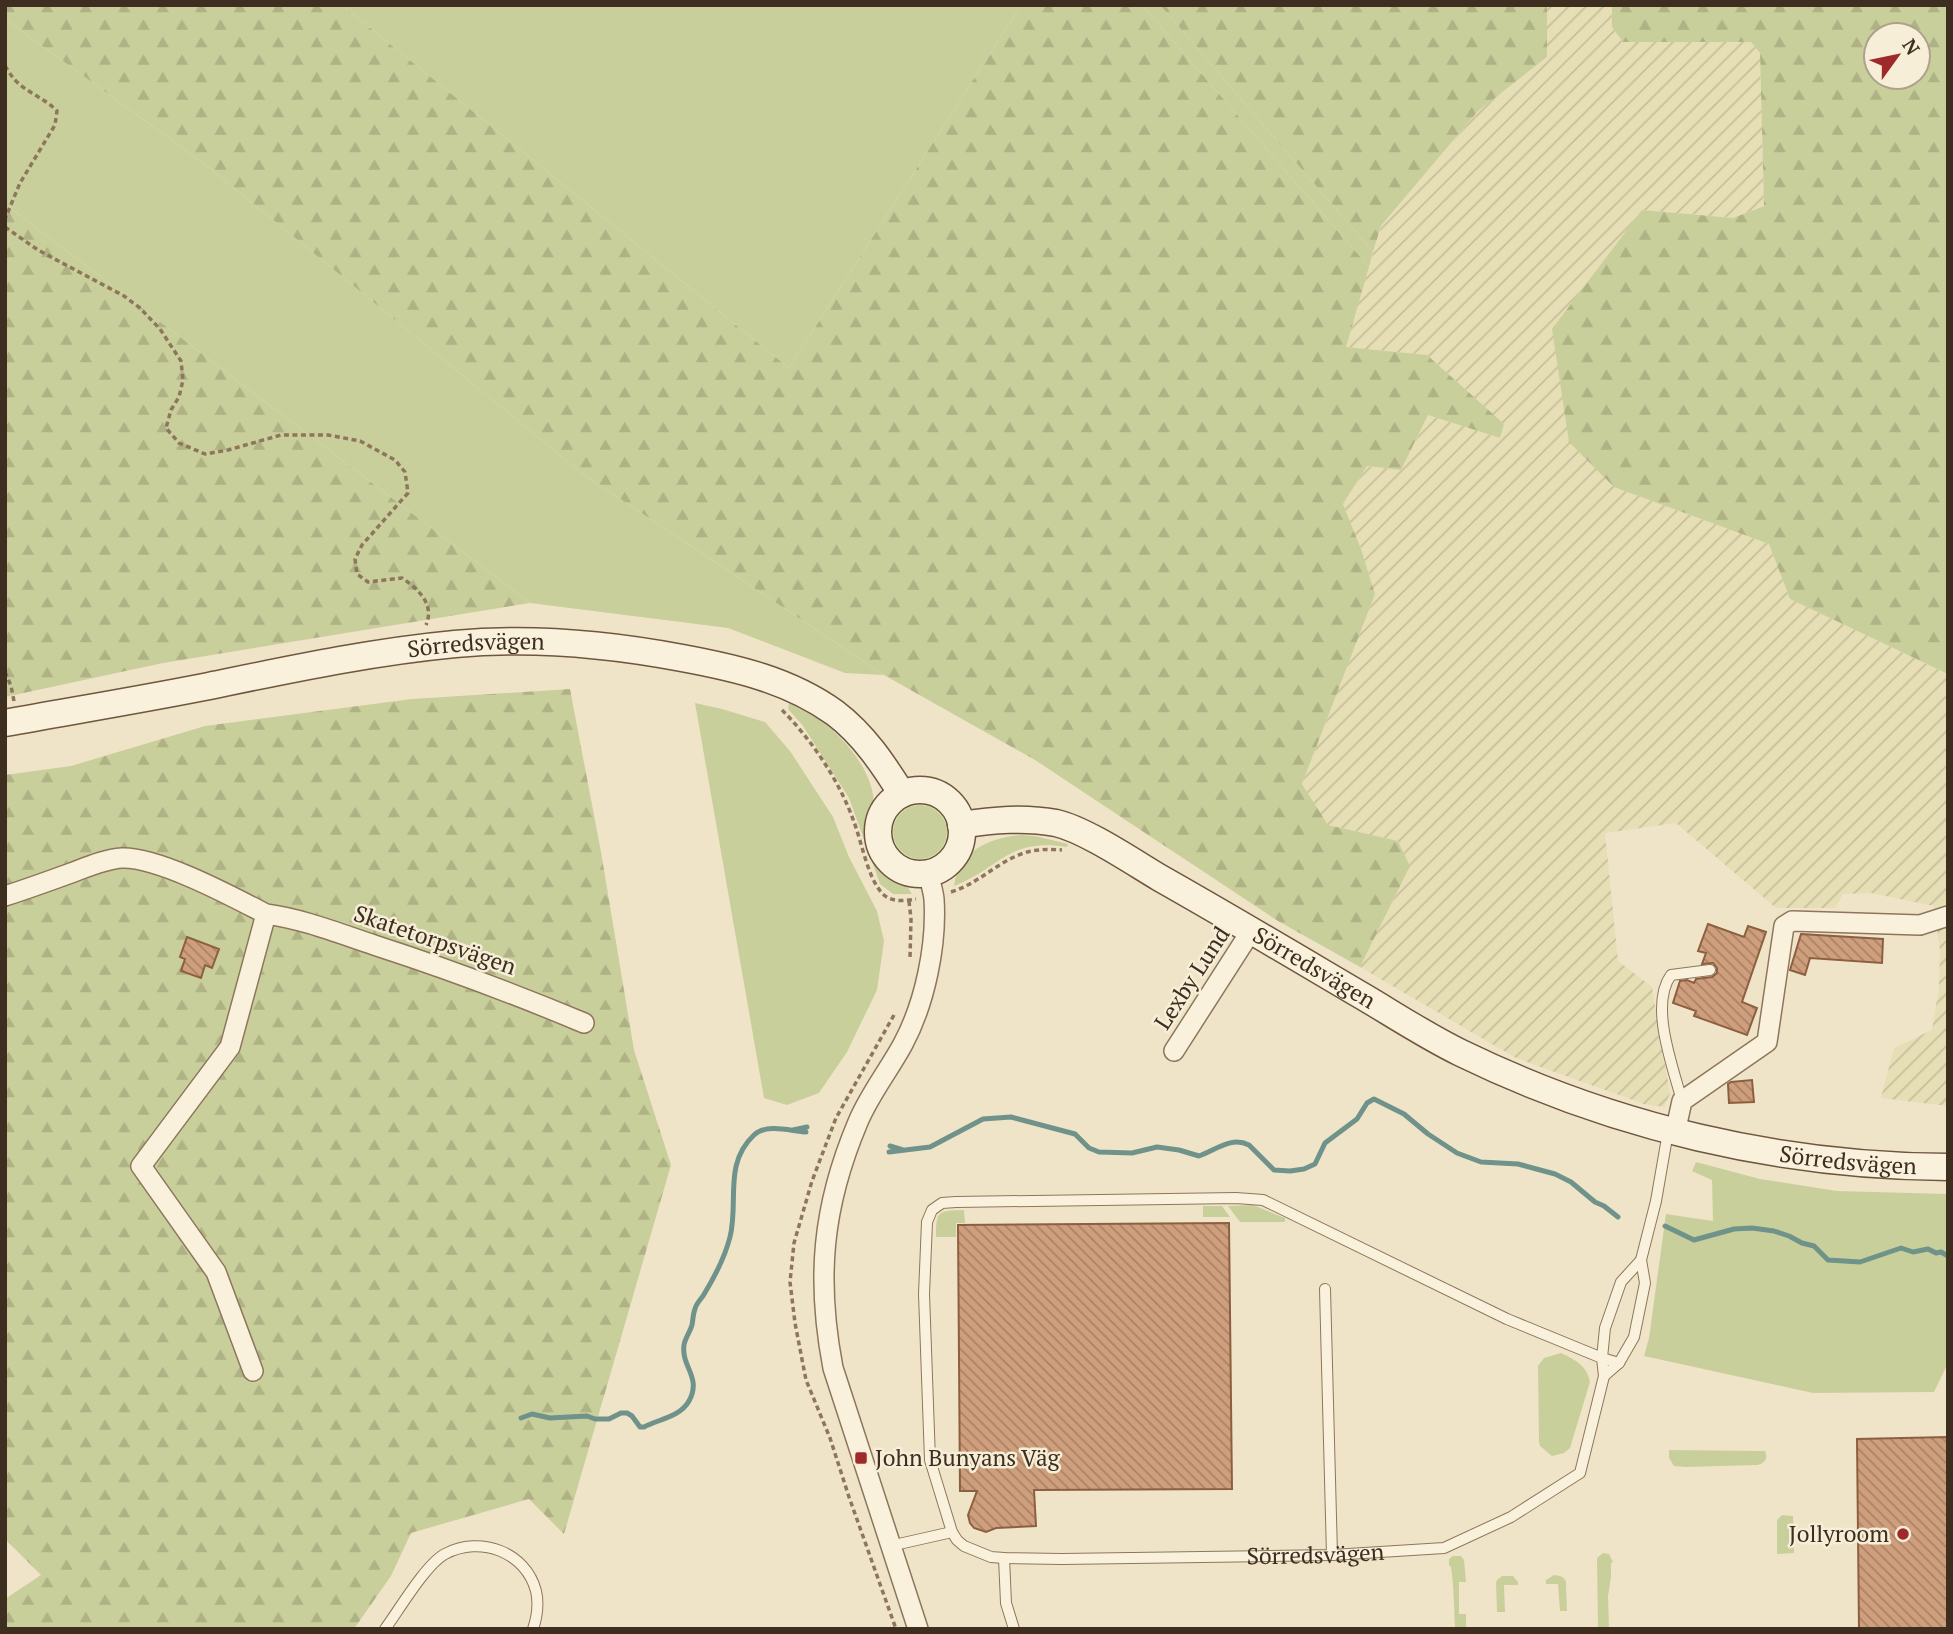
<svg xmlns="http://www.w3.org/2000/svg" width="1953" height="1634" viewBox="0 0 1953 1634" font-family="'PT Serif',serif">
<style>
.farmland{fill:url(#farmland-furrows)}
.green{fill:#c9cf9b}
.forest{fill:url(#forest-firs);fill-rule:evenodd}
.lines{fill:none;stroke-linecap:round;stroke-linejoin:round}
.stream{stroke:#6f938a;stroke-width:5}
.building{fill:url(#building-back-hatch);stroke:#8d5f41;stroke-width:2}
.lane-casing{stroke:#8d765c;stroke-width:12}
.street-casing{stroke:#8d765c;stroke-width:22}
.secondary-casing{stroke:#6f573f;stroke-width:29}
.path{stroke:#8d765c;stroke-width:3.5;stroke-dasharray:5 3.5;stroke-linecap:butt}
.lane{stroke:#faf1dc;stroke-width:10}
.street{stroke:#faf1dc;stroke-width:19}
.secondary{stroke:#faf1dc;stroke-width:26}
.poi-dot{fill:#9e2a2b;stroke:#f7eed8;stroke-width:2.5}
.labels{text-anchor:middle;stroke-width:5;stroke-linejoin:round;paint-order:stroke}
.street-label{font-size:23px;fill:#3d2e20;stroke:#f7eed8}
.poi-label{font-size:23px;fill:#3d2e20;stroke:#f7eed8;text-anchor:start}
</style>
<defs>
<pattern id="farmland-furrows" width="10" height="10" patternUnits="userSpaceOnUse" patternTransform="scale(1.75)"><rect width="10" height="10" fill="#e6deb5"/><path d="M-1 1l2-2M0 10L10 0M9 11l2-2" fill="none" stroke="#c6bf9b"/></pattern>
<pattern id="forest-firs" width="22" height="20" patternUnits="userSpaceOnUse" patternTransform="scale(1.75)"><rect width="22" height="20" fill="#c9cf9b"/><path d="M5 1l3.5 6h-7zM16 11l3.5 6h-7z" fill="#aeb285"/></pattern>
<pattern id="building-back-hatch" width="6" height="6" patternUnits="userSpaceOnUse" patternTransform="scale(1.75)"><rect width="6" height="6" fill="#cf9f7d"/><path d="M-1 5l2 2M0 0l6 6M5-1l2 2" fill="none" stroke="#a98266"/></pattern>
</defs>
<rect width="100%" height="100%" fill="#f0e4c8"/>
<path class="farmland" d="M 1547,5 L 1612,5 L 1612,27 L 1623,42 L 1751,42 L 1760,53 L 1764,206 L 1733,218 L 1642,210 L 1614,487 L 1769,544 L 1790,599 L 1948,674 L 1948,1106 L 1881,1098 L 1894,1048 L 1932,1030 L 1939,987 L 1940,951 L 1934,906 L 1871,893 L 1843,894 L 1835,908 L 1776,908 L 1676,823 L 1605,833 L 1618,961 L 1652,987 L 1670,1094 L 1664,1107 L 1644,1104 L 1516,1058 L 1360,967 L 1410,866 L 1398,841 L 1327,825 L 1302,784 L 1375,594 L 1361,549 L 1343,504 L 1367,466 L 1401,470 L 1428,415 L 1500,438 L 1504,425 L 1427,355 L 1345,347 L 1381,227 L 1478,111 L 1547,57 Z"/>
<path class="green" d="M 342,5 L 1021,5 L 789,368 Z
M 1142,5 L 1160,5 L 1373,252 L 1369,267 Z
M 5,19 L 206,165 L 583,474 L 884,675 L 845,673 L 728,628 L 530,603 L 5,204 Z
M 695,703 L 722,709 L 765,722 L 790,751 L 833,817 L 849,857 L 877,911 L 884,941 L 877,990 L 847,1052 L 819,1093 L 787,1105 L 764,1098 Z
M 789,703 C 827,716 876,765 874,808 C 873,825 866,832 873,850 C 879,866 892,870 903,881 C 907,885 909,890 912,894 L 893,894 L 880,884 L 849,798 L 803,726 L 788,709 Z
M893 832a27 27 0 1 1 54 0a27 27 0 1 1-54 0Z
M 1022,835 L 1035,836 L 1068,844 L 1067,847 C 1007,838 1001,868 954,886 C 959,851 990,837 1022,835 Z
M 1696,1162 L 1760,1179 L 1837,1191 L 1948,1194 L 1948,1363 L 1934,1392 L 1813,1393 L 1644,1356 L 1649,1338 L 1666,1214 L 1713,1221 L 1712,1180 L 1692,1171 Z
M 1253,1205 L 1285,1218 L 1285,1222 L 1240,1222 L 1228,1206 Z
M 1203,1206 L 1222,1206 L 1230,1217 L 1203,1217 Z
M 964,1210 L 965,1223 L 956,1223 L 956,1237 L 936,1237 C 936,1210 938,1211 964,1210 Z
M 1561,1353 C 1575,1360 1587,1365 1590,1382 L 1570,1448 L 1564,1453 L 1552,1456 L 1540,1446 L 1539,1441 L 1538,1366 L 1544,1358 Z
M 1669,1450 L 1765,1451 C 1768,1458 1766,1462 1758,1465 L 1685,1467 L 1674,1466 L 1669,1458 Z
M 1782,1515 L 1793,1516 L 1794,1553 L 1777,1554 L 1777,1520 Z
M 1603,1553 L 1609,1554 L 1613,1562 L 1611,1563 L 1611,1577 L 1608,1596 L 1609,1629 L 1598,1629 L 1597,1558 Z
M 1453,1556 L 1461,1556 L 1464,1560 L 1466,1582 L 1459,1582 L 1459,1614 L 1466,1614 L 1466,1629 L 1455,1629 C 1454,1608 1454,1587 1451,1567 L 1449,1565 L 1449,1559 Z
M 1554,1575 C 1560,1576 1564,1576 1566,1582 L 1567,1611 L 1560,1611 L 1558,1584 L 1546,1584 L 1546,1580 Z
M 1502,1576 L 1513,1576 L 1518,1582 L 1518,1585 L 1504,1585 L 1505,1612 L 1497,1612 L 1496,1583 L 1497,1580 Z"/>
<path class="forest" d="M 5,5 L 342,5 L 789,368 L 1021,5 L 1142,5 L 1369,267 L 1346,347 L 1427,355 L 1504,424 L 1500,438 L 1428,415 L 1401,470 L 1367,466 L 1343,504 L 1361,549 L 1375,594 L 1302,784 L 1328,825 L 1398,841 L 1410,866 L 1360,967 L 1278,921 L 1035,760 L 884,675 L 583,474 L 206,165 L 5,19 Z
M 1160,5 L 1547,5 L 1547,57 L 1478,111 L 1381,226 L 1373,252 Z
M 1612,5 L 1948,5 L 1948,674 L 1790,599 L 1769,544 L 1614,487 L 1569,442 L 1552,329 L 1642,210 L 1733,218 L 1764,206 L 1760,53 L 1751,42 L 1623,42 L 1612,27 ZM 1876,35 L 1918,35 L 1918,77 L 1876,77 Z
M 5,204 L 530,603 L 163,663 L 5,697 Z
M 570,689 L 601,852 L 634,1050 L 671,1165 L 564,1534 L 529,1499 L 411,1533 L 391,1576 L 354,1629 L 5,1629 L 5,1599 L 41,1575 L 5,1539 L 5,775 L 71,766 L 205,726 L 412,699 Z"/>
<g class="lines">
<path class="stream" d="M 793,1130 L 807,1127
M 890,1146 L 903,1150
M 889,1152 L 930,1147 L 983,1119 L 1011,1117 L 1075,1134 L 1089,1148 L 1099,1152 L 1132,1153 L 1157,1147 L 1179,1150 L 1199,1156 C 1216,1150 1231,1136 1249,1145 L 1274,1170 L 1290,1171 L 1304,1169 L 1315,1164 L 1325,1143 L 1357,1119 L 1367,1103 L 1374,1099 L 1404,1114 L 1428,1134 L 1457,1153 L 1481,1162 L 1518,1164 L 1555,1174 L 1571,1182 L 1595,1202 L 1604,1206 L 1618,1217
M 1665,1226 L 1694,1240 L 1734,1229 L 1752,1228 L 1774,1231 L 1789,1236 L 1802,1243 L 1814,1246 L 1828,1260 L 1860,1262 L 1901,1248 L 1913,1252 L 1928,1249 L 1936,1253 L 1941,1252 L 1948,1256
M 521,1418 L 532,1414 L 550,1418 L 587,1416 L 595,1419 L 609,1419 L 621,1413 L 627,1413 L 632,1416 L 640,1427 L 644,1427 C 659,1419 680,1417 689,1401 C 702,1377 681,1367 684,1345 C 685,1338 690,1332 692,1325 C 693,1320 693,1314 695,1309 C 696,1304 700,1300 703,1296 C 714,1278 725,1257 730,1237 C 739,1202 723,1164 754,1135 C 767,1123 790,1131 806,1132"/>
</g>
<path class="building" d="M 1708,924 L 1744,937 L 1748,926 L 1766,932 L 1742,1002 L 1757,1008 L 1747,1035 L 1694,1016 L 1696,1011 L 1673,1003 L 1680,981 L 1687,980 L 1694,983 L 1696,979 L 1712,977 L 1717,973 L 1717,968 L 1713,963 L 1702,964 L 1706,953 L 1698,951 Z
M 1801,934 L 1883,939 L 1882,963 L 1810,958 L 1805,975 L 1790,970 Z
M 187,937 L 219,949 L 212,968 L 205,965 L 201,978 L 181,971 L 185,959 L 180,957 Z
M 1752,1080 L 1754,1102 L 1729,1103 L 1728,1084 L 1731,1082 Z
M 1229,1223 L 1232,1489 L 1034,1490 L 1036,1526 L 996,1528 L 986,1532 L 974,1528 L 970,1523 L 968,1515 L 977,1491 L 960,1491 L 958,1225 Z
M 1948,1437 L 1948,1629 L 1859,1629 L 1857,1439 Z"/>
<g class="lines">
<defs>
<g id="lane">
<path d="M 1682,1101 C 1673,1067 1649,1005 1671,975 L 1710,970"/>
<path d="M 1325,1289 L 1332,1555"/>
<path id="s1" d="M 1619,1363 L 1602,1358 L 1507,1319 L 1263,1200 L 1236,1198 L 956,1202 L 942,1203 L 932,1210 L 927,1222 L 924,1294 L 930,1460 L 952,1532 L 957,1540 L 964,1546 L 991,1557 L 1004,1558 L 1062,1559 L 1332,1555 L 1444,1548 L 1511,1517 L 1580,1473 L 1604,1376 L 1602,1358 L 1605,1328 L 1621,1282 L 1641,1260"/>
<path d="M 1604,1376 L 1619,1363 L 1634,1337 L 1645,1283 L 1641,1260 L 1656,1201 L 1668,1132"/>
<path d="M 890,1546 L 952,1532"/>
<path d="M 1004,1558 L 1006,1603 L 1014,1629"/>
<path d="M 385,1629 C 399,1610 426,1564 445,1554 C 480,1535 526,1552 536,1591 C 539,1604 537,1617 533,1629"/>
</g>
<path id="street" d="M 5,896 C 27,889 49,881 71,873 C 87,867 105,859 122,858 C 159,857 233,897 266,914 L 230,1047 L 141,1166 L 216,1272 L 253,1371
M 266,914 C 303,919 338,933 374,945 C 445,968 515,994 584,1023
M 1174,1051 L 1251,931
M 1675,1133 L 1682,1101 L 1767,1042 L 1784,926 L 1792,921 L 1920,925 L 1948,916
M 918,1629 L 833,1368 C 816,1279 822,1207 858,1122 C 869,1095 889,1070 903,1044 C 925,1003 937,945 934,899 C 933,890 930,881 928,873"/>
<g id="secondary">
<path id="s2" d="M 5,723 C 71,711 138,700 204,687 C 287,670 370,652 455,644 C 530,637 608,644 682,658 C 736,668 789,680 835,713 C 864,735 883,764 902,794"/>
<circle cx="920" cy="832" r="42"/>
<path id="s3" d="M 961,825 C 993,820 1024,817 1056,823 C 1086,830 1133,862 1160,878 C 1229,917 1296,957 1364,997 C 1396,1016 1428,1037 1461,1053 C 1613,1127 1779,1166 1948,1167"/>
</g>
</defs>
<use href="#lane" class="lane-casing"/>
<use href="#street" class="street-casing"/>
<use href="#secondary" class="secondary-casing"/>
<path class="path" d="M 5,66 C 8,70 11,76 15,80 C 27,93 45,98 57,111 L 55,125 L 20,183 L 5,219
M 5,227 L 38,250 L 124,296 L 140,308 L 160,329 L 181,361 L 183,380 L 179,397 L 171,410 L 166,428 L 179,443 L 205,454 L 228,450 L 281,435 L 328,435 L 360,441 L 395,460 L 405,472 L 408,493 L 362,545 L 355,559 L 357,574 L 368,582 L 402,578 C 418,589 435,604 426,625
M 5,672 L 11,686 L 14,701
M 782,710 C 812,740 840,782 854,822 C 862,843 867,875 881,892 C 890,903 904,901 916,899
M 951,892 C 978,884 997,862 1024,853 C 1036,849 1049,849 1062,850
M 909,901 L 911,919 L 910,958
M 894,1015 L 836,1118 L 812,1181 L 794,1243 L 790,1282 L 795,1323 L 806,1380 L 830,1438 L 849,1497 L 896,1629"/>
<use href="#lane" class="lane"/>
<use href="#street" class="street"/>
<use href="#secondary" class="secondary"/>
</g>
<g class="poi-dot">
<rect x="854" y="1451" width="14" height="14" rx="3.5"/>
<circle cx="1903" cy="1534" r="7"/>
</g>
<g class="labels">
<g class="street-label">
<text dy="8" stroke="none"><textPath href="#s2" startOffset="478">Sörredsvägen</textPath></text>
<text transform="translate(435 940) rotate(19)" y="8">Skatetorpsvägen</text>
<text dy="8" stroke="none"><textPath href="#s3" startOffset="392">Sörredsvägen</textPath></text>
<text transform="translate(1192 978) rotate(-57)" y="8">Lexby Lund</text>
<text dy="8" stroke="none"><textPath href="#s3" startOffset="966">Sörredsvägen</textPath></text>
<text dy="8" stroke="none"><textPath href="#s1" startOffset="1424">Sörredsvägen</textPath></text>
</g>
<g class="poi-label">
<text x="875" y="1466">John Bunyans Väg</text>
<text x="1889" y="1542" text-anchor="end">Jollyroom</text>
</g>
</g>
<rect width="1953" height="1634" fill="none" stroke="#3d2e20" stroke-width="14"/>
<g transform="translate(1897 56) rotate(57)"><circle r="33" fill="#f7eed8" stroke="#ada18e" stroke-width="2"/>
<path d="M0-5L12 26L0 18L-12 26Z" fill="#9e2a2b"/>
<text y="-10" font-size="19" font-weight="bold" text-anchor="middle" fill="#3d2e20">N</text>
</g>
</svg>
